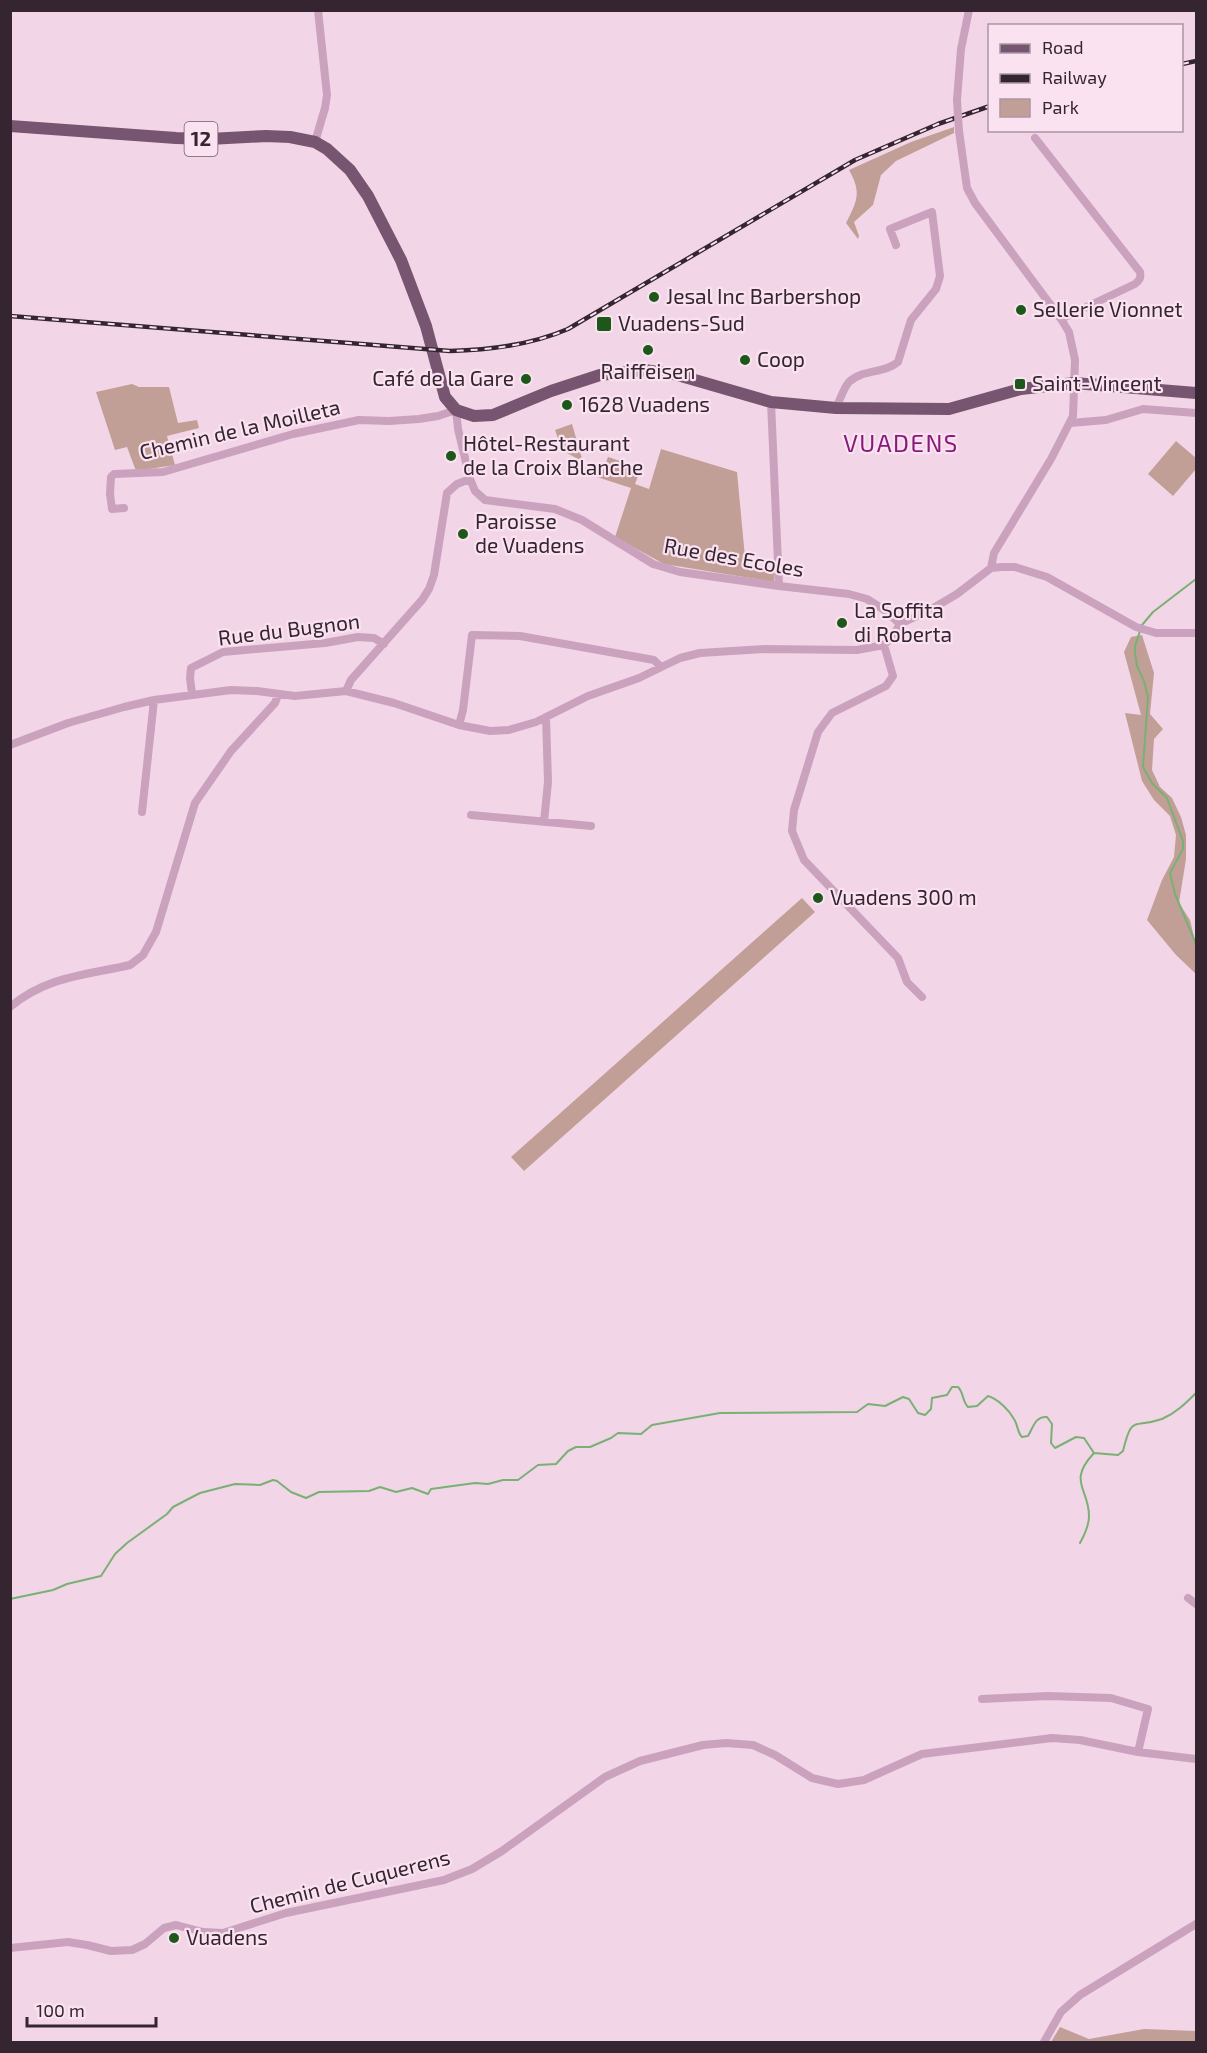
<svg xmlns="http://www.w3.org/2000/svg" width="1207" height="2053" viewBox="0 0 1207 2053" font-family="'Exo 2',sans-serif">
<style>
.green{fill:#c19f96}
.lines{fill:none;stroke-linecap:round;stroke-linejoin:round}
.stream{stroke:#79b074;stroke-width:2}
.street{stroke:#caa2bd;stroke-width:8}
.primary{stroke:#775570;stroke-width:12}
.rail-casing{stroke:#342531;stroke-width:4.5}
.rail{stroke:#fae2f0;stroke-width:2;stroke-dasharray:7;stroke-linecap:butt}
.street-bridge{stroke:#caa2bd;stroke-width:8}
.poi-dot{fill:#1d5719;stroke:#fae2f0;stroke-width:2}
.labels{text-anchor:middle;stroke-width:4.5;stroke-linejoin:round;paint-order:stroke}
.shield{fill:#fae2f0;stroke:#6f5e6a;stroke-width:1.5}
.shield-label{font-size:20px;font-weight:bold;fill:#342531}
.poi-label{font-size:21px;fill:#342531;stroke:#fae2f0;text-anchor:start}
.street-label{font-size:21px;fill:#342531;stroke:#fae2f0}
.quarter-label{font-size:24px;letter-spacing:1.5px;fill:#871a7b;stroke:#fae2f0}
</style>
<rect width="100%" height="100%" fill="#f2d6e7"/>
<path class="green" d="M 954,127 L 954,133 L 896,161 L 881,175 L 873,205 L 854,222 L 859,236 L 858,239 L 846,223 C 857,201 862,193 849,170 L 911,142 Z
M 132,384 L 139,387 L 169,387 L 178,423 L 197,420 L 199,428 L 167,436 L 175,465 L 136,471 L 127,447 L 115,450 L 96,392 Z
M 572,424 L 583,462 L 562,450 L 555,430 Z
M 1176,441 L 1196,458 L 1196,469 L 1173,496 L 1148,474 Z
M 661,449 L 737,472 L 746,568 L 775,569 L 774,582 L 664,564 L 615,537 L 631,488 L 575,470 L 577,465 L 602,473 L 608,457 L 641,468 L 635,484 L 649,489 Z
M 1142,635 L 1154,673 L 1150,714 L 1163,729 L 1154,739 L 1152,770 L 1160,787 L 1172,798 L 1181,817 L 1186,835 L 1186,859 L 1179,903 L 1190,920 L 1196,945 L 1196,974 L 1176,955 L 1147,920 L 1162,880 L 1174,857 L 1176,835 L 1170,816 L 1154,800 L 1142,781 L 1125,713 L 1141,715 L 1124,652 L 1131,637 Z
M 802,898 L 815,912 L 524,1171 L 511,1157 Z
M 1060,2027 L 1089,2039 L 1144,2029 L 1196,2031 L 1196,2042 L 1051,2042 Z"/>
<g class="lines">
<path class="stream" d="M 1142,625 L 1153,612 L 1196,579
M 1140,631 L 1135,646 L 1135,653 L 1137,666 L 1144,681 L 1148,697 L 1143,767 L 1152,783 L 1167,798 L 1183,841 L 1183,849 L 1170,873 L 1175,894 L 1196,944
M 1080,1543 C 1085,1534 1089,1526 1089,1516 C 1089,1488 1067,1482 1094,1453 L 1118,1455 L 1123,1451 C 1132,1414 1133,1429 1162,1419 C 1176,1413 1186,1403 1196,1393
M 10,1599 L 53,1590 L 67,1584 L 101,1576 L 115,1554 L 127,1543 L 167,1514 L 173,1507 L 200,1493 L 235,1484 L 260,1485 L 273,1480 L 277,1481 L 291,1492 L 306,1498 L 319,1492 L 369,1491 L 380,1487 L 396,1492 L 412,1488 L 428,1494 L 431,1489 L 475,1483 L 488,1484 L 503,1480 L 518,1480 L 538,1465 L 556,1464 L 568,1451 L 576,1447 L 590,1447 L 611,1438 L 618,1433 L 641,1434 L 652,1425 L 720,1413 L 857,1412 L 868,1404 L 885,1406 L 903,1397 L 909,1399 L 918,1413 L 925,1415 L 931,1409 L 932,1398 L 947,1395 L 952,1387 L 958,1387 C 964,1393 962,1401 968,1407 L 977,1406 L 988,1396 C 998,1399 1009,1410 1014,1419 C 1018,1425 1017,1432 1022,1437 L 1028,1436 C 1033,1428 1035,1416 1047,1417 L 1052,1424 L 1051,1443 L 1055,1448 L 1076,1437 L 1084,1438 L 1094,1453"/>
<path class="street" d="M 957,100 L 961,49 L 969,10
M 959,131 L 967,188 L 975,203 L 1061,319 L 1069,332 L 1075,360 L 1073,416 L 1051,459 L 994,553 L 991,568
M 1035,138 L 1140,272 C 1141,278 1140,280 1135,284 L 1061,319
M 315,142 L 325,108 L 327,95 L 318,10
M 771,402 L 779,586
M 836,408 C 840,400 843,389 849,382 C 862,369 884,374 898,362 L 911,320 L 936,289 L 940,276 L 932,212 L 890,229 L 896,245
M 1070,423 L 1106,420 L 1143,409 L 1196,413
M 470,479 L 475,491 L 485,500 L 555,509 L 582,520 L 653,564 L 680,572 L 779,586 L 849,594 L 867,599 L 886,611 L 900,624
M 124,508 L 112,509 L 110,494 L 111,477 L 114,474 L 163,472 L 293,434 L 359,420 L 389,421 L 419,419 L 438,416 L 456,410 L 458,429 L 470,479 L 457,484 L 447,493 L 434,575 L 429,589 L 422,600 L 351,680 L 346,691
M 884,645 L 893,676 L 886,686 L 832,713 L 818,732 L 794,810 L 792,831 L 804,860 L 898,958 L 907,982 L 922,997
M 192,694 L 190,678 L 191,668 L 223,652 L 325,643 L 358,637 L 374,638 L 384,644
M 459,725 L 463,710 L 472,635 L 520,636 L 654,660 L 661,667
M 10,745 L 68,723 L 124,707 L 154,700 L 231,690 L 257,691 L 295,696 L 346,691 L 394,703 L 459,725 L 490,731 L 509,730 L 536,722 L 588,696 L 639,678 L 680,658 L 700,653 L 765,649 L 857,650 L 884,645 L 893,636 L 900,624 L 930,610 L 957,594 L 991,568 L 1002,567 L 1015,567 L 1047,577 L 1136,627 L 1156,633 L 1196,633
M 142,812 L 154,700
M 471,815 L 591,826
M 544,822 L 548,782 L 546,717
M 10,1007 C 47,976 86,975 130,965 L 143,955 L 156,932 L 195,803 L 231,751 L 275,703 L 278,695
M 1188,1598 L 1196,1604
M 982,1699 L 1048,1696 L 1111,1698 L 1148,1709 L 1138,1752
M 10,1948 L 68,1942 L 87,1945 L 111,1951 L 132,1950 L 145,1944 L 164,1928 L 176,1925 L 203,1932 L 223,1933 L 286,1913 L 444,1880 L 472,1869 L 502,1851 L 605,1777 L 640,1761 L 703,1745 L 726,1743 L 753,1745 L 775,1755 L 812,1778 L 838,1784 L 864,1780 L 922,1754 L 1052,1738 L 1080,1740 L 1138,1752 L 1196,1759
M 1044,2042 L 1061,2012 L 1080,1995 L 1196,1924"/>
<path class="primary" d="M 10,126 L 176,138 L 209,139 L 266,136 L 290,137 L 315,142 L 327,149 L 350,170 L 368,196 L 401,260 L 426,326 L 445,397 L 456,410 L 474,416 L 493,415 L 551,391 L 600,375 L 644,370 L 674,374 L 771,402 L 836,408 L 949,409 L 1021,389 L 1074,383 L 1196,393"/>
<defs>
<path id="rail" d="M 1182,64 L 1196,61
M 10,316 L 450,351 C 491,350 531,345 568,329 L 855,160 L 938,124 L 990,106"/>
</defs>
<use href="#rail" class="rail-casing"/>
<use href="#rail" class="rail"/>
<path class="street-bridge" d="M 957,100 L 959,131"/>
</g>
<g class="poi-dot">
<circle cx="654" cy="297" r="6"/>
<circle cx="1021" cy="310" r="6"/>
<rect x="596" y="316" width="16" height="16" rx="3"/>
<circle cx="648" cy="350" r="6"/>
<circle cx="745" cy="360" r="6"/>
<circle cx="526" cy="379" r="6"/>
<rect x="1014" y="378" width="12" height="12" rx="3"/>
<circle cx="567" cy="405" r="6"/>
<circle cx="451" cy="456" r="6"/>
<circle cx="463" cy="534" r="6"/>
<circle cx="842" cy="623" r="6"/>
<circle cx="818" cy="898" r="6"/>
<circle cx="174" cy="1938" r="6"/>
</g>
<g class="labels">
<rect class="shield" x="184.5" y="122" width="33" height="34" rx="4.5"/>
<g class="shield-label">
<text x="201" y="146">12</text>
</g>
<g class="poi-label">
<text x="666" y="304">Jesal Inc Barbershop</text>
<text x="1033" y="317">Sellerie Vionnet</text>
<text x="618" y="331">Vuadens-Sud</text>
<text x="757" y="367">Coop</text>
<text x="648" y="379" text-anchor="middle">Raiffeisen</text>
<text x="514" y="386" text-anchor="end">Café de la Gare</text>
<text x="1032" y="391">Saint-Vincent</text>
<text x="579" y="412">1628 Vuadens</text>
<text x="463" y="451">Hôtel-Restaurant<tspan x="463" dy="24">de la Croix Blanche</tspan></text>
<text x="475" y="529">Paroisse<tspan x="475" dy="24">de Vuadens</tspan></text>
<text x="854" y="618">La Soffita<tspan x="854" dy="24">di Roberta</tspan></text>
<text x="830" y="905">Vuadens 300 m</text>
<text x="186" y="1945">Vuadens</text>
</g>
<g class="street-label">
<text transform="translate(240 430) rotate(-13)" y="7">Chemin de la Moilleta</text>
<text transform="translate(734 558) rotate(10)" y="7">Rue des Ecoles</text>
<text transform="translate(289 630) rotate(-7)" y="7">Rue du Bugnon</text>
<text transform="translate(350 1882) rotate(-14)" y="7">Chemin de Cuquerens</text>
</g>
<g class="quarter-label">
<text x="901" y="452">VUADENS</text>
</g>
</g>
<rect width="1207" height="2053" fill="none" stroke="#342531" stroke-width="24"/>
<rect x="988" y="24" width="195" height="108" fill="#fae2f0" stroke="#ab96a4" stroke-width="1.5"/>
<rect x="1000" y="44" width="30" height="9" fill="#775570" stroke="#ab96a4" stroke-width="1.5"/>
<text x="1042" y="54" font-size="18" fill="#342531">Road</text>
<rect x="1000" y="74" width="30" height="9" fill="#342531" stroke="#ab96a4" stroke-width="1.5"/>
<text x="1042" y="84" font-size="18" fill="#342531">Railway</text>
<rect x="1000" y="99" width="30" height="18" fill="#c19f96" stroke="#ab96a4" stroke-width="1.5"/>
<text x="1042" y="114" font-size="18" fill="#342531">Park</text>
<path d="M27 2017v9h129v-9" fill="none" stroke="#342531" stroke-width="3"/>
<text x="36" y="2017" font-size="18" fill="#342531" stroke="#fae2f0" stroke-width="4.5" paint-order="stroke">100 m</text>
</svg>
